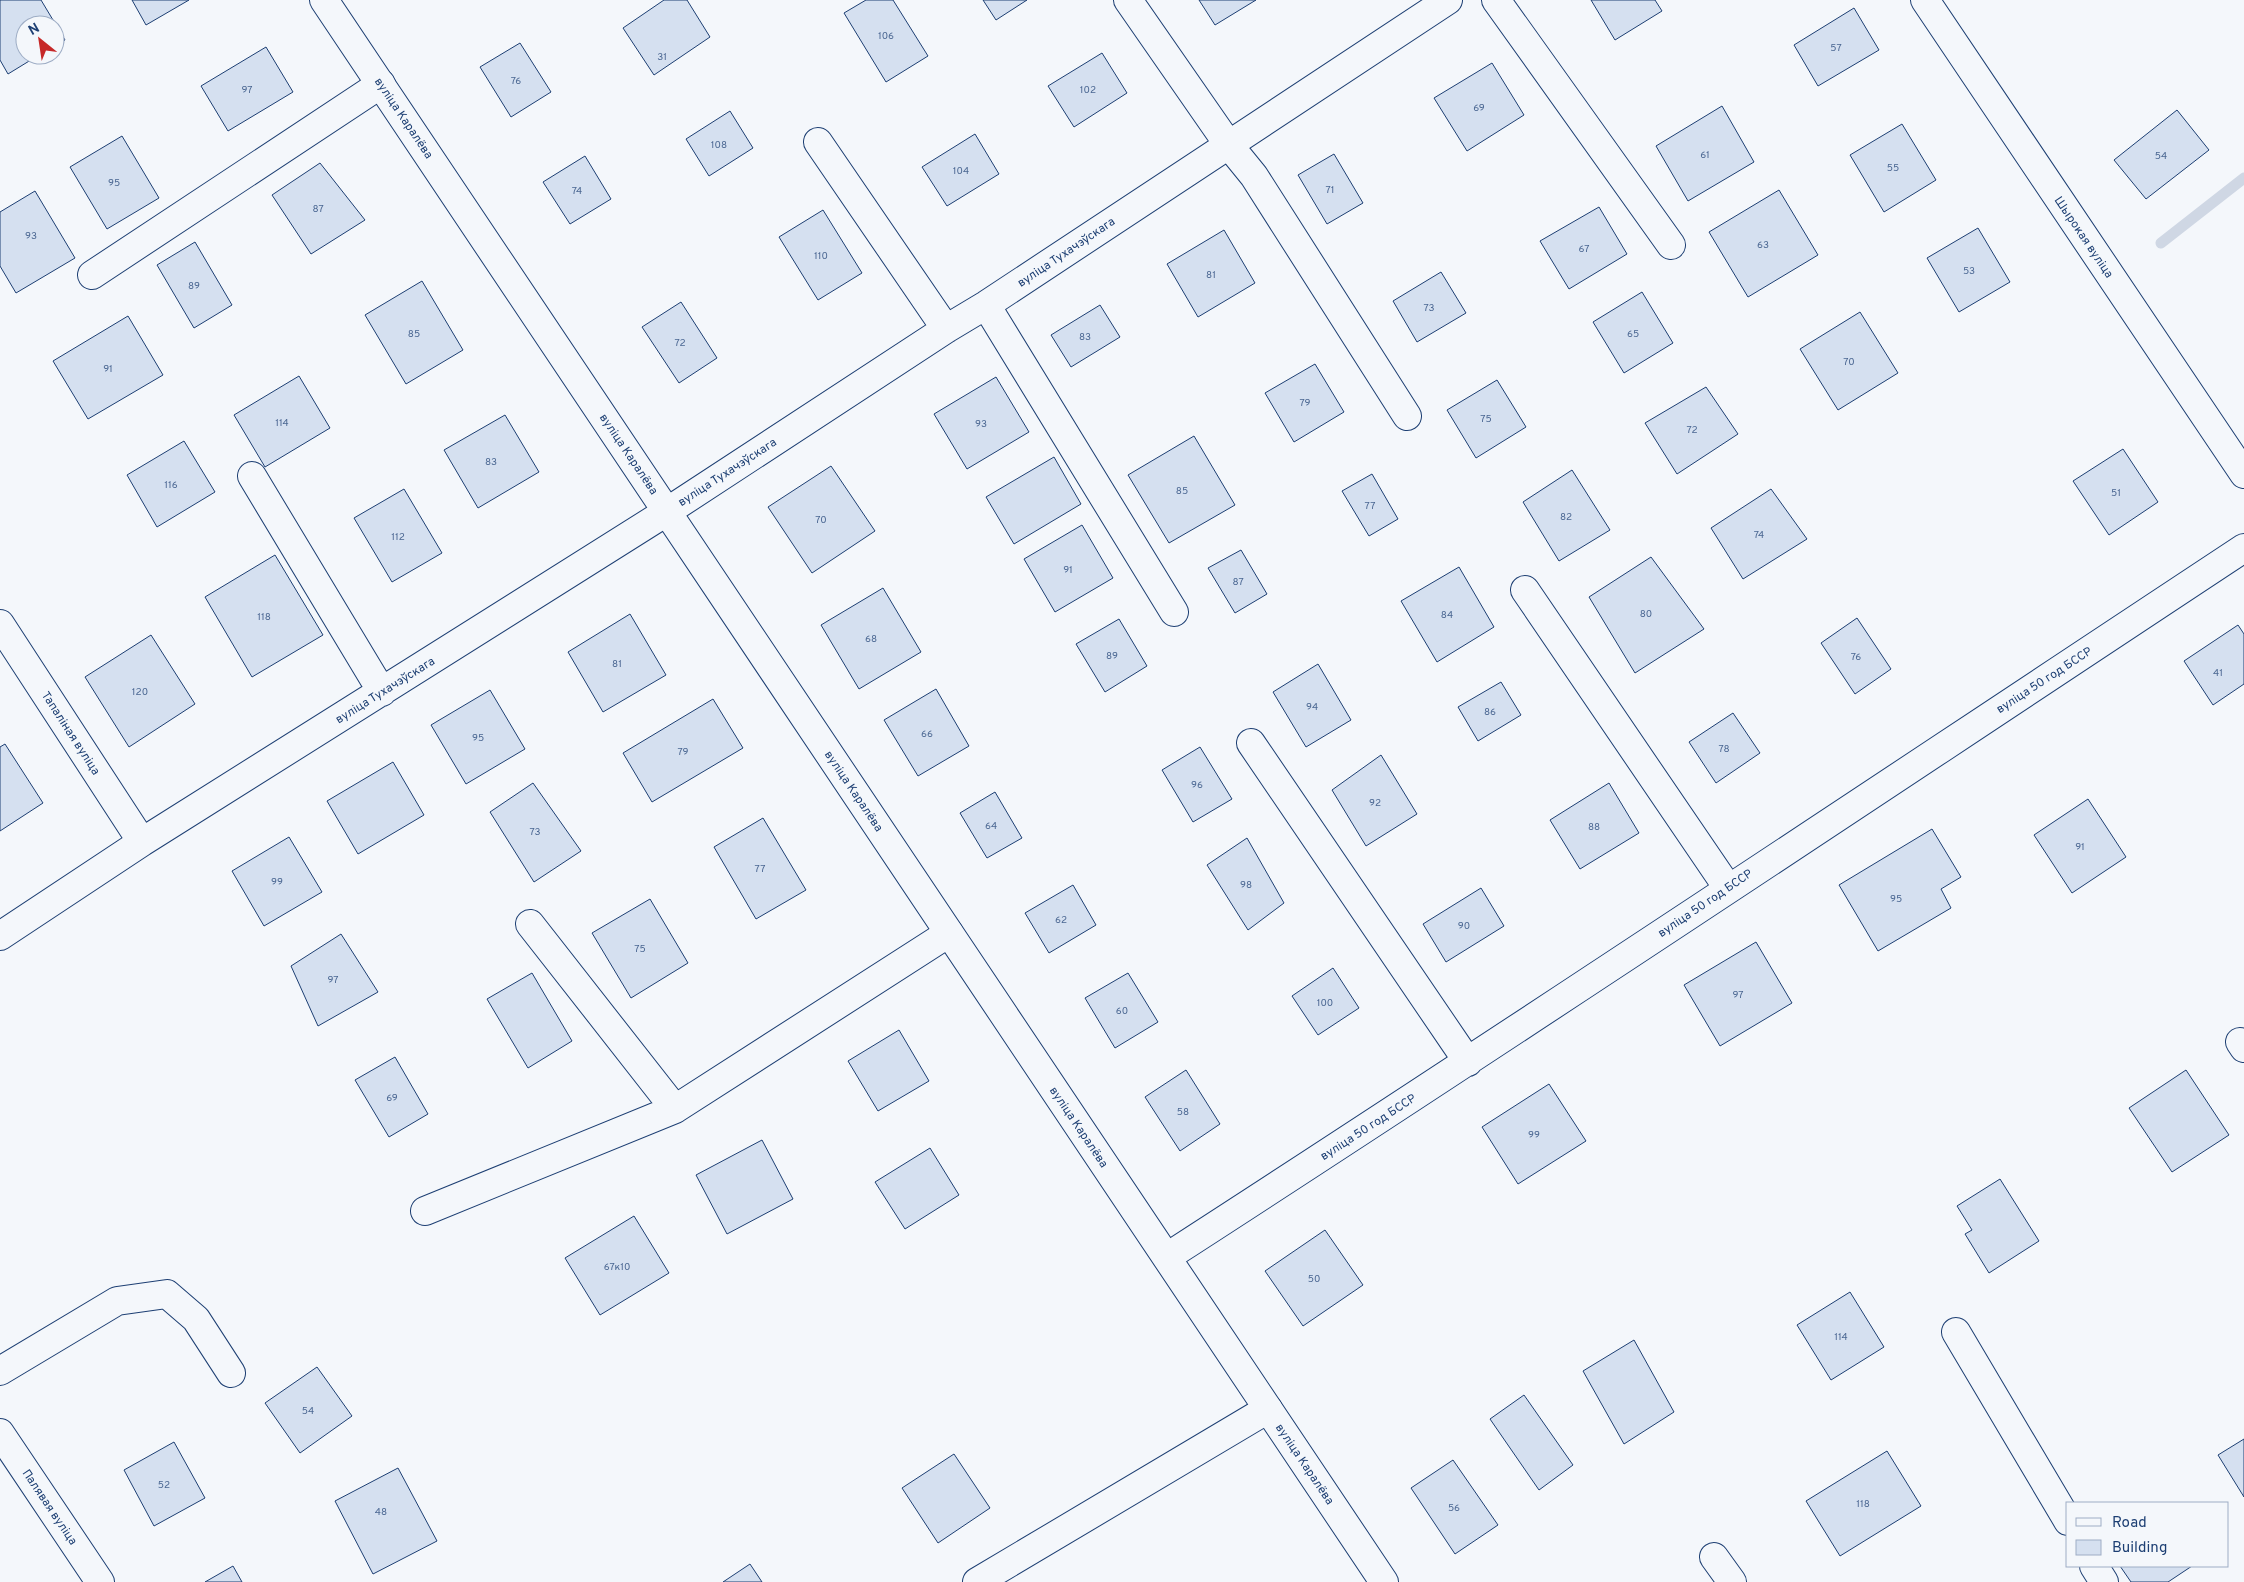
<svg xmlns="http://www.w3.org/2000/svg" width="2244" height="1582" viewBox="0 0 2244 1582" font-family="Overpass,sans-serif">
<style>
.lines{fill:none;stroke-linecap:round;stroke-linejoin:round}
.stream{stroke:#cfd7e4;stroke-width:11}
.building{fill:#d5e0f0;stroke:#1d3f73}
.minor-casing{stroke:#1d3f73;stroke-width:30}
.major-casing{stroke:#1d3f73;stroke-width:30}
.minor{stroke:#f4f7fb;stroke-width:28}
.major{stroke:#f4f7fb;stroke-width:28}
.labels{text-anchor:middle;stroke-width:4;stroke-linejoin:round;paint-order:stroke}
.number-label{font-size:10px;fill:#4b6792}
.street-label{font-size:12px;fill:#1d3f73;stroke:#f4f7fb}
</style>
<rect width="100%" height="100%" fill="#f4f7fb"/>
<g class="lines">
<path class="stream" d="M 2161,243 L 2244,178"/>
</g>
<path class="building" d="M 0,0 L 41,0 L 65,40 L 55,46 L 55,25 L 25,25 L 25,55 L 39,55 L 8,74 L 0,60 Z
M 132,0 L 189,0 L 146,25 Z
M 664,0 L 687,0 L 710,37 L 654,75 L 623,28 Z
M 866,0 L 893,0 L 928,56 L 886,82 L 844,13 Z
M 983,0 L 1027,0 L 996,20 Z
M 1199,0 L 1256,0 L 1215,25 Z
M 1591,0 L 1655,0 L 1662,11 L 1615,40 Z
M 1854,8 L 1879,50 L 1818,86 L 1794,45 Z
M 520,43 L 551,92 L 511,117 L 480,67 Z
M 266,47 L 293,92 L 228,131 L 201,86 Z
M 1102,53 L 1127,93 L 1074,127 L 1048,86 Z
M 1492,63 L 1524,115 L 1467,151 L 1434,98 Z
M 1722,106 L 1754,162 L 1688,201 L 1656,146 Z
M 2177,110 L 2209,150 L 2146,199 L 2114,160 Z
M 730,111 L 753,148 L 709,176 L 686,139 Z
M 1902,124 L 1936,180 L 1884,212 L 1850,155 Z
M 975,134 L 999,174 L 947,206 L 922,167 Z
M 122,136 L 159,198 L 107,229 L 70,167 Z
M 1334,154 L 1363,203 L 1327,224 L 1298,175 Z
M 585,156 L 611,199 L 570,224 L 543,182 Z
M 320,163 L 365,220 L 311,254 L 272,195 Z
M 1779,190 L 1818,255 L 1748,297 L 1709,232 Z
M 35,191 L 75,258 L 16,293 L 0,266 L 0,212 Z
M 1599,207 L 1627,254 L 1569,289 L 1540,241 Z
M 823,210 L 862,273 L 818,300 L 779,237 Z
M 1978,228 L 2010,282 L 1959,312 L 1927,258 Z
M 1224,230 L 1255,283 L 1198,317 L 1167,264 Z
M 195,242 L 232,305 L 194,328 L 157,265 Z
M 1441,272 L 1466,313 L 1417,342 L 1393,301 Z
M 422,281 L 463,350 L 406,384 L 365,315 Z
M 1642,292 L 1673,343 L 1624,373 L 1593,322 Z
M 681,302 L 717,358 L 679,383 L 642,327 Z
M 1100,305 L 1120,337 L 1071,367 L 1051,335 Z
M 1860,312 L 1898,373 L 1838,410 L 1800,349 Z
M 128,316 L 163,375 L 88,419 L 53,361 Z
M 1315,364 L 1344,412 L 1294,442 L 1265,393 Z
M 299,376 L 330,428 L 265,467 L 234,415 Z
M 996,377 L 1029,432 L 967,469 L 934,414 Z
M 1497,380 L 1526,427 L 1476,458 L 1447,410 Z
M 1706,387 L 1738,434 L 1677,474 L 1645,423 Z
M 505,415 L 539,472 L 478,508 L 444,450 Z
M 1194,436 L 1235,505 L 1169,543 L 1128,475 Z
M 184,441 L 215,492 L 157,527 L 127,475 Z
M 2123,449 L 2158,502 L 2109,535 L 2073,481 Z
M 1054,457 L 1081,504 L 1014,544 L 986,497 Z
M 831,466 L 875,531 L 812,573 L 768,507 Z
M 1572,470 L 1610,530 L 1559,561 L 1523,502 Z
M 1372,474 L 1398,519 L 1369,536 L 1342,491 Z
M 404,489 L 442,553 L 392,582 L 354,518 Z
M 1771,489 L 1807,539 L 1743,579 L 1711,528 Z
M 1082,525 L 1113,578 L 1055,612 L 1024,559 Z
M 1241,550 L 1267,594 L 1235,613 L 1208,568 Z
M 275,555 L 323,635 L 252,677 L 205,597 Z
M 1651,557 L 1704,629 L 1635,673 L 1589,597 Z
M 1459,567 L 1494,627 L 1437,662 L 1401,601 Z
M 883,588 L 921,652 L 859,689 L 821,625 Z
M 630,614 L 666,675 L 603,712 L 568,652 Z
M 1857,618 L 1891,669 L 1855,694 L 1821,643 Z
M 1119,619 L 1147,666 L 1105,692 L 1076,644 Z
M 2238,625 L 2244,634 L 2244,684 L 2213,705 L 2184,661 Z
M 151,635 L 195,704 L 129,747 L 85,677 Z
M 1318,664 L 1351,720 L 1306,747 L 1273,692 Z
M 1501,682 L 1521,715 L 1478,741 L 1458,707 Z
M 936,689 L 969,746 L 918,776 L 884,720 Z
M 490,690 L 525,749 L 466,784 L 431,725 Z
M 713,699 L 743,748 L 652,802 L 623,753 Z
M 1733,713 L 1760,753 L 1716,783 L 1689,742 Z
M 5,744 L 43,803 L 0,831 L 0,747 Z
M 1200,747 L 1232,799 L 1193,822 L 1162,770 Z
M 1381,755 L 1417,814 L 1366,846 L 1332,790 Z
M 393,762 L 424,815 L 358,854 L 327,801 Z
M 533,783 L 581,851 L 534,882 L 490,812 Z
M 1609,783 L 1639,833 L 1580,869 L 1550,820 Z
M 995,792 L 1022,838 L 987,858 L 960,813 Z
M 2088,799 L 2126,857 L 2072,893 L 2034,835 Z
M 763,818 L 806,890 L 756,919 L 714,847 Z
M 1932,829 L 1961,877 L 1941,889 L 1951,908 L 1878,951 L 1839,885 Z
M 289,837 L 322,892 L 264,926 L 232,871 Z
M 1247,838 L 1284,903 L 1248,930 L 1207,865 Z
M 1073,885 L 1096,925 L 1049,953 L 1025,913 Z
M 1481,888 L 1504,926 L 1446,962 L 1423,924 Z
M 650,899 L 688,963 L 631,998 L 592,933 Z
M 341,934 L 378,992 L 318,1026 L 291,966 Z
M 1756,942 L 1792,1003 L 1720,1046 L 1684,985 Z
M 1333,968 L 1359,1008 L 1318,1035 L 1292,996 Z
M 532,973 L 572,1041 L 528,1068 L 487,999 Z
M 1128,973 L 1158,1022 L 1115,1048 L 1085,998 Z
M 899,1030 L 929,1081 L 878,1111 L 848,1061 Z
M 395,1057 L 428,1114 L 389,1137 L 355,1080 Z
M 1186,1070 L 1220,1124 L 1180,1151 L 1145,1097 Z
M 2186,1070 L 2229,1135 L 2172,1172 L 2129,1108 Z
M 1549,1084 L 1586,1141 L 1518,1184 L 1482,1127 Z
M 762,1140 L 793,1199 L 727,1234 L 696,1175 Z
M 930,1148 L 959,1195 L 905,1229 L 875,1182 Z
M 2000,1179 L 2039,1241 L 1989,1273 L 1965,1234 L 1972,1230 L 1957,1206 Z
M 634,1216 L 669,1273 L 600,1315 L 565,1258 Z
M 1325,1230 L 1363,1285 L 1303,1326 L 1265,1271 Z
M 1850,1292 L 1884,1347 L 1831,1380 L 1797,1325 Z
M 1634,1340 L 1674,1412 L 1624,1444 L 1583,1371 Z
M 317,1367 L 352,1416 L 300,1453 L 265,1403 Z
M 1524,1395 L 1573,1465 L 1539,1490 L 1490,1419 Z
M 2244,1439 L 2244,1497 L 2218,1455 Z
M 174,1442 L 205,1498 L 154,1526 L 124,1470 Z
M 1887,1451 L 1921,1506 L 1840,1556 L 1806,1501 Z
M 954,1454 L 990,1508 L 938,1543 L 902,1488 Z
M 1453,1460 L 1498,1525 L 1455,1554 L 1411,1488 Z
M 398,1468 L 437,1541 L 373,1574 L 335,1501 Z
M 750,1564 L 762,1582 L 723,1582 Z
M 233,1566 L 242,1582 L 205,1582 Z
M 2120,1566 L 2192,1566 L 2168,1582 L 2131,1582 Z"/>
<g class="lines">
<defs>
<path id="minor" d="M 1128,0 L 1228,144 L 1254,176 L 1407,416
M 1496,0 L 1671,245
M 1925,0 L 2244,474
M 818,142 L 946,329
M 92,275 L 381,84
M 986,305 L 1174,612
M 252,476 L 382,692
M 1525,590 L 1728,888
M 0,624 L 142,842
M 1251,743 L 1468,1062
M 530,924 L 675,1109 L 949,933
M 0,936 L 142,842 L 668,511 L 946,329 L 986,305 L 1448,0
M 2240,1042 L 2244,1048
M 425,1211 L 675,1109
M 1167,1257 C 1528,1024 1885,785 2244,548
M 1956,1332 L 2068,1521
M 0,1371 L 117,1301 L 167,1294 L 196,1319 L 231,1373
M 0,1433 L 100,1582
M 1714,1557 L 1732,1582
M 2094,1566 L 2104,1582
M 977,1582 L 1268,1409"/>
<path id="major" d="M 324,0 L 1384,1582"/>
</defs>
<use href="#minor" class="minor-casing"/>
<use href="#major" class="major-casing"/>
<use href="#minor" class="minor"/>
<use href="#major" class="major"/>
</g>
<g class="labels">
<g class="number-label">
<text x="886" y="39">106</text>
<text x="1836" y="51">57</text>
<text x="662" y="60">31</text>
<text x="516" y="84">76</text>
<text x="247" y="93">97</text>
<text x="1088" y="93">102</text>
<text x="1479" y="111">69</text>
<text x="719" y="148">108</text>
<text x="1705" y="158">61</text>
<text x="2161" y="159">54</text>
<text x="1893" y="171">55</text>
<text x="961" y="174">104</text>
<text x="114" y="186">95</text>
<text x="1330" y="193">71</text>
<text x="577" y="194">74</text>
<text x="318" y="212">87</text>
<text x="31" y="239">93</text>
<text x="1763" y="248">63</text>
<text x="1584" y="252">67</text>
<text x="821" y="259">110</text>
<text x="1969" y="274">53</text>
<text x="1211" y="278">81</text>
<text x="194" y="289">89</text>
<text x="1429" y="311">73</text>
<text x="414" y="337">85</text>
<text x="1633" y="337">65</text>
<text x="1085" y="340">83</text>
<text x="680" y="346">72</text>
<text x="1849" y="365">70</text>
<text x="108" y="372">91</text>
<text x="1305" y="406">79</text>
<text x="1486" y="422">75</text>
<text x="282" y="426">114</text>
<text x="981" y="427">93</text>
<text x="1692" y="433">72</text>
<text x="491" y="465">83</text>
<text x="171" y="488">116</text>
<text x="1182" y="494">85</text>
<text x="2116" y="496">51</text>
<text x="1370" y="509">77</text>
<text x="1566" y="520">82</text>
<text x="821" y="523">70</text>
<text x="1759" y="538">74</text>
<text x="398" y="540">112</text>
<text x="1068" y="573">91</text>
<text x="1238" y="585">87</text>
<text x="1646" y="617">80</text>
<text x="1447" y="618">84</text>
<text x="264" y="620">118</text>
<text x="871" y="642">68</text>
<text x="1112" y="659">89</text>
<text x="1856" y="660">76</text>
<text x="617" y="667">81</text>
<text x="2218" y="676">41</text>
<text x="140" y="695">120</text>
<text x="1312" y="710">94</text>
<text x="1490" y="715">86</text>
<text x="927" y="737">66</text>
<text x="478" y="741">95</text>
<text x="1724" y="752">78</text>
<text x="683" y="755">79</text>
<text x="1197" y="788">96</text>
<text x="1375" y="806">92</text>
<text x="991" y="829">64</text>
<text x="1594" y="830">88</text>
<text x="535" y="835">73</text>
<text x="2080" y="850">91</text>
<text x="760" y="872">77</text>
<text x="277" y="885">99</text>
<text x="1246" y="888">98</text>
<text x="1896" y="902">95</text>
<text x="1061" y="923">62</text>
<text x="1464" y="929">90</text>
<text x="640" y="952">75</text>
<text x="333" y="983">97</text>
<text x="1738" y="998">97</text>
<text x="1325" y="1006">100</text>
<text x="1122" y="1014">60</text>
<text x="392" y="1101">69</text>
<text x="1183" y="1115">58</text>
<text x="1534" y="1138">99</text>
<text x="617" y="1270">67к10</text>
<text x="1314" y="1282">50</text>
<text x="1841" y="1340">114</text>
<text x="308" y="1414">54</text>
<text x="164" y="1488">52</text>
<text x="1863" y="1507">118</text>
<text x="1454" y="1511">56</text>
<text x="381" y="1515">48</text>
</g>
<g class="street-label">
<text transform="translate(404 118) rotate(56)" y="4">вуліца Каралёва</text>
<text transform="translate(2084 237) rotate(56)" y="4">Шырокая вуліца</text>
<text transform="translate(1066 252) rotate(-34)" y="4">вуліца Тухачэўскага</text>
<text transform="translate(629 454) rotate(56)" y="4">вуліца Каралёва</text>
<text transform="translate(727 472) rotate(-33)" y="4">вуліца Тухачэўскага</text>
<text transform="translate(2044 680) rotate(-33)" y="4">вуліца 50 год БССР</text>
<text transform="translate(385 690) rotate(-32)" y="4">вуліца Тухачэўскага</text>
<text transform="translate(71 733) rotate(57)" y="4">Тапаліная вуліца</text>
<text transform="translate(854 791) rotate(56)" y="4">вуліца Каралёва</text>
<text transform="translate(1705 903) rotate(-34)" y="4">вуліца 50 год БССР</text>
<text transform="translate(1079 1127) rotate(56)" y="4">вуліца Каралёва</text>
<text transform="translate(1368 1127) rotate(-33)" y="4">вуліца 50 год БССР</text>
<text transform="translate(1305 1464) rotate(56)" y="4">вуліца Каралёва</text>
<text transform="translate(50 1507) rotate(56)" y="4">Палявая вуліца</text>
</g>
</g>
<rect x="2066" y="1502" width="162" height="65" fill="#f4f7fb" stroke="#9eadc5"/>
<rect x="2076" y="1518" width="25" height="8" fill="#f4f7fb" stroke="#9eadc5"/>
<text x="2112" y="1527" font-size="15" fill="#1d3f73">Road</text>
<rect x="2076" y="1540" width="25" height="15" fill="#d5e0f0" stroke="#9eadc5"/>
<text x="2112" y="1552" font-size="15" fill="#1d3f73">Building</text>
<g transform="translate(40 40) rotate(330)"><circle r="24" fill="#f4f7fb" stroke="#9eadc5"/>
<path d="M0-4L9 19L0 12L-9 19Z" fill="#c62828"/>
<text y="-8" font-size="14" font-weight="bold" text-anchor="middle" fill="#1d3f73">N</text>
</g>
</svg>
